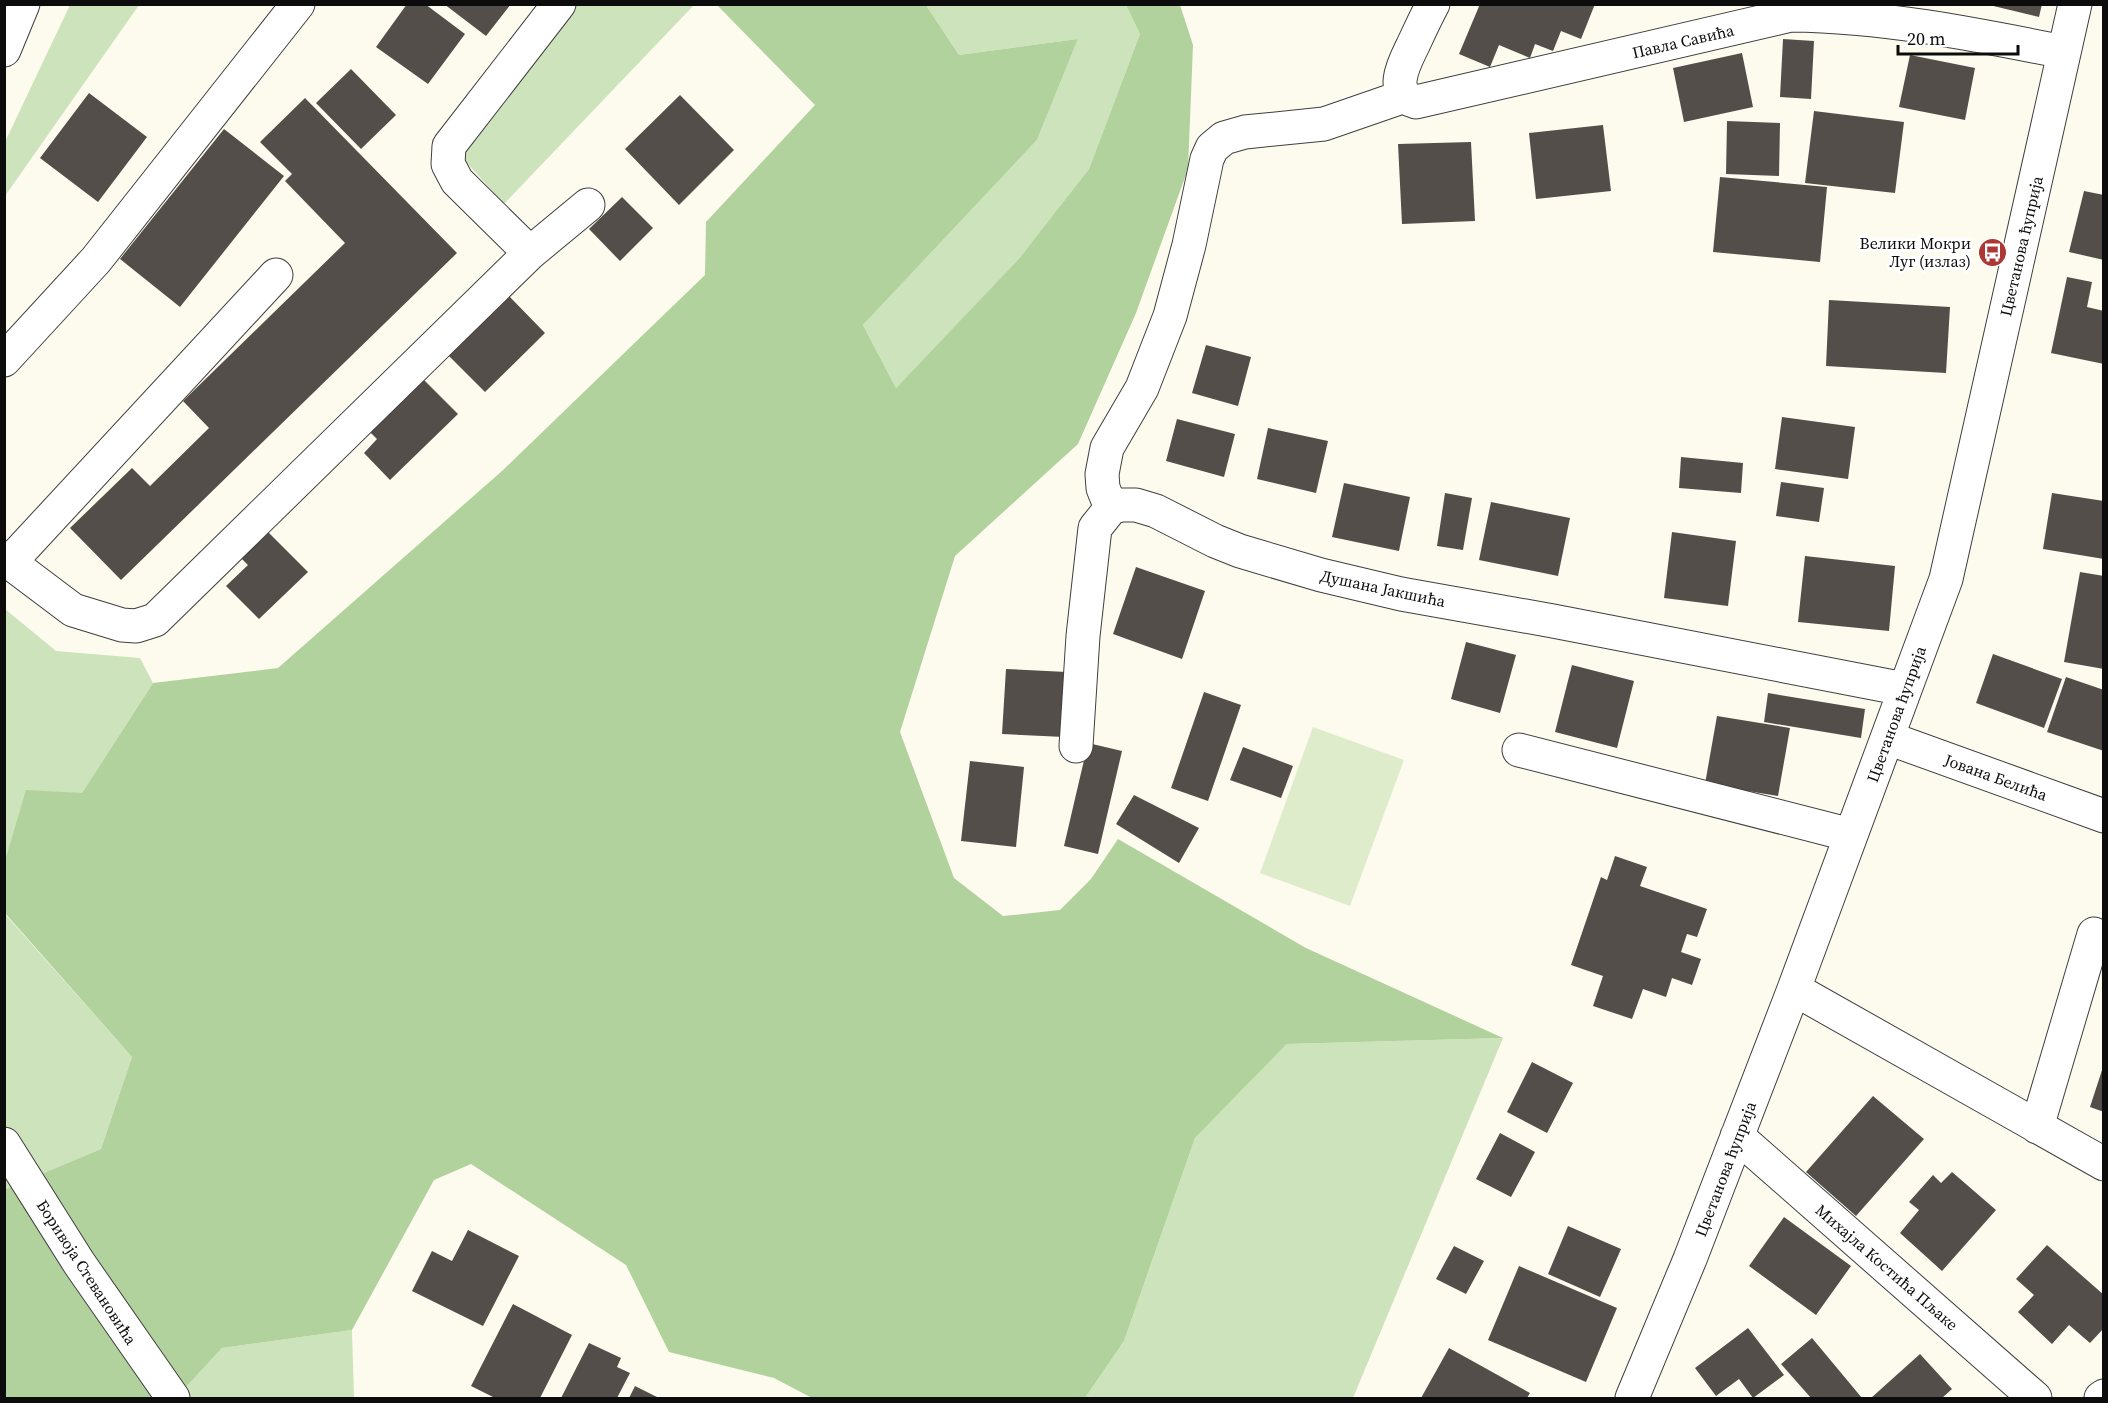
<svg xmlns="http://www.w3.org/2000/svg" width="2108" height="1403" viewBox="0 0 2108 1403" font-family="'Source Serif 4',serif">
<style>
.green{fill:#cde3bb}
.forest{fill:#b1d29c}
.pitch{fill:#dfeccc}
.building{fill:#544e4a}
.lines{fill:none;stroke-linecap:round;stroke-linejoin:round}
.minor-casing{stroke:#3f3f3f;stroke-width:35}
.minor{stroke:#fff;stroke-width:33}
.labels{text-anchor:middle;stroke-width:6;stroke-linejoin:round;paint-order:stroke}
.street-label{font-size:16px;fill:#0c0c0c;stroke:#fff}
.poi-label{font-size:16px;fill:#0c0c0c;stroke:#fff;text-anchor:end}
</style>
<rect width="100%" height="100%" fill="#fdfbee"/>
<path class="green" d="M 70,5 L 139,5 L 5,196 L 5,142 Z
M 574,5 L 694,5 L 504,204 L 457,152 Z
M 926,5 L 1126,5 L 1140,34 L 1089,169 L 1020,259 L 896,388 L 863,325 L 1037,140 L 1078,39 L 959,55 Z
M 5,609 L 56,651 L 140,658 L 153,683 L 82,793 L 5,861 Z
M 4,913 L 132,1057 L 101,1149 L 5,1190 Z
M 1503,1038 L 1353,1398 L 1085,1398 L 1124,1341 L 1195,1138 L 1287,1044 Z
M 352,1330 L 354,1398 L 176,1398 L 222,1348 Z"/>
<path class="forest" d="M 717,5 L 926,5 L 959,55 L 1078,39 L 1037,140 L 863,325 L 896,388 L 1019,259 L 1089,169 L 1140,34 L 1126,5 L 1180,5 L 1193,45 L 1188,169 L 1136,313 L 1078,444 L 955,556 L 900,732 L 954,878 L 1003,916 L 1060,910 L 1091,879 L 1118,839 L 1306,948 L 1503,1038 L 1287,1044 L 1195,1138 L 1124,1341 L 1085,1398 L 812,1398 L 774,1378 L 669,1352 L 626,1265 L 471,1164 L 434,1180 L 352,1330 L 222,1348 L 176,1398 L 5,1398 L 4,1190 L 101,1149 L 132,1057 L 5,913 L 5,861 L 26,790 L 82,793 L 153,683 L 278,668 L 502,471 L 705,275 L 706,222 L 815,105 Z"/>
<path class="pitch" d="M 1313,727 L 1404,760 L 1350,906 L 1260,873 Z"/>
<path class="building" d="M 407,4 L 425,4 L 465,34 L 428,84 L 376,47 Z
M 444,4 L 511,4 L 486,36 Z
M 1480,4 L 1595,4 L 1581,39 L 1561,31 L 1553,51 L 1535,44 L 1530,58 L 1499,45 L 1490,67 L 1459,54 Z
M 1985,4 L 2042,4 L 2039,17 Z
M 1783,39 L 1814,41 L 1811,99 L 1780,97 Z
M 1742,53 L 1753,107 L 1684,122 L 1673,68 Z
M 1910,55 L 1975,68 L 1965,120 L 1899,107 Z
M 351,69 L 396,115 L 361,149 L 316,103 Z
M 89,93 L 147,137 L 98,202 L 40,158 Z
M 680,95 L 734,150 L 679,205 L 625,149 Z
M 305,98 L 457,253 L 121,580 L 70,528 L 132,468 L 150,486 L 209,428 L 183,401 L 345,243 L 285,181 L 292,174 L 260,142 Z
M 1814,111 L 1904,122 L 1895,193 L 1805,183 Z
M 1727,121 L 1780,123 L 1779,176 L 1726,174 Z
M 1603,125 L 1611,191 L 1536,199 L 1529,133 Z
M 224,129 L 284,176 L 180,307 L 120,259 Z
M 1471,142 L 1475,221 L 1402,224 L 1398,144 Z
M 1720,177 L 1827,187 L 1820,262 L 1713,252 Z
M 2084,191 L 2104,195 L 2104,260 L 2069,252 Z
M 622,197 L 653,228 L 620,261 L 589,229 Z
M 2067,277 L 2092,282 L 2087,307 L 2104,311 L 2104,364 L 2051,353 Z
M 506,293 L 545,333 L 485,392 L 445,352 Z
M 1829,300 L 1950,307 L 1946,373 L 1826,366 Z
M 1206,345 L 1251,357 L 1238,406 L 1192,393 Z
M 420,376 L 458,414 L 390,480 L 364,453 L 377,439 L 367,429 Z
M 1782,417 L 1855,427 L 1848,479 L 1775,469 Z
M 1177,419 L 1235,434 L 1224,477 L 1166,461 Z
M 1268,428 L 1328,441 L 1316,493 L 1257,479 Z
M 1681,457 L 1743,463 L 1741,493 L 1679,488 Z
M 1781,482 L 1824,488 L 1819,522 L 1776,516 Z
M 1344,483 L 1410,497 L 1399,551 L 1332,537 Z
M 1445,493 L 1472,498 L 1463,550 L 1437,546 Z
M 2052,493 L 2104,501 L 2104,559 L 2043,549 Z
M 1491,502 L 1570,518 L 1558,576 L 1479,560 Z
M 265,529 L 308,572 L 259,619 L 226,586 L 248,565 L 238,555 Z
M 1672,532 L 1736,541 L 1728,606 L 1664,598 Z
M 1805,556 L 1895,566 L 1889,631 L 1798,622 Z
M 1136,567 L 1205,591 L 1182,659 L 1113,634 Z
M 2080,572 L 2104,576 L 2104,669 L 2064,662 Z
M 1466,642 L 1516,655 L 1500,713 L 1451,699 Z
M 1993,654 L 2062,679 L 2044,728 L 1976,703 Z
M 1572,665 L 1634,681 L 1617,748 L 1555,732 Z
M 1006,669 L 1067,672 L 1064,737 L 1002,734 Z
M 2066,677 L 2104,690 L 2104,751 L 2047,732 Z
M 1204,692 L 1241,705 L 1208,801 L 1171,788 Z
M 1768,693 L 1865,709 L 1861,738 L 1764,722 Z
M 1717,716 L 1790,728 L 1778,796 L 1705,784 Z
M 1088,743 L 1122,751 L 1098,854 L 1064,846 Z
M 1243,747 L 1293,766 L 1281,798 L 1230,780 Z
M 970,761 L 1024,767 L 1016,847 L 961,841 Z
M 1134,795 L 1199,828 L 1179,863 L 1116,824 Z
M 1615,856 L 1647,867 L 1640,886 L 1707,909 L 1697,937 L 1687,934 L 1681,952 L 1701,959 L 1692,985 L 1672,978 L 1666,997 L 1643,989 L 1632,1019 L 1593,1006 L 1603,976 L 1571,965 L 1601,877 L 1607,880 Z
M 1532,1062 L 1573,1083 L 1547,1133 L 1507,1112 Z
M 2103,1067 L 2104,1067 L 2104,1112 L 2090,1107 Z
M 1873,1096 L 1924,1139 L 1856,1216 L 1806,1172 Z
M 1500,1133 L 1535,1152 L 1511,1197 L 1476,1179 Z
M 1952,1172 L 1996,1210 L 1942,1271 L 1900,1233 L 1919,1210 L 1909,1202 L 1933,1175 L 1941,1183 Z
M 1784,1217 L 1851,1266 L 1816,1315 L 1749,1266 Z
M 1568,1226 L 1621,1249 L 1600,1297 L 1548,1274 Z
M 468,1230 L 519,1256 L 483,1326 L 412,1291 L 432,1251 L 452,1261 Z
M 2047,1245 L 2104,1295 L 2104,1328 L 2090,1343 L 2069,1325 L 2052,1344 L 2018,1312 L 2034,1295 L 2016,1279 Z
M 1454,1246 L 1484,1261 L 1466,1294 L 1436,1279 Z
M 1519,1266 L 1617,1308 L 1586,1382 L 1488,1340 Z
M 513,1304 L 572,1335 L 540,1398 L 495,1398 L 471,1386 Z
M 1748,1328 L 1784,1375 L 1753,1398 L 1739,1379 L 1716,1396 L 1695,1368 Z
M 1812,1338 L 1862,1398 L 1811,1398 L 1781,1364 Z
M 589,1343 L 621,1358 L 617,1367 L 630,1373 L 617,1398 L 561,1398 Z
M 1449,1348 L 1530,1393 L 1527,1398 L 1421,1398 Z
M 1920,1354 L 1952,1389 L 1942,1398 L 1871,1398 Z
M 635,1386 L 659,1398 L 629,1398 Z"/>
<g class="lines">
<defs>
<path id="minor" d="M 1433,4 C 1426,17 1420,30 1414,43 C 1406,60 1386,93 1416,102 L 1791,15 C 1884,16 1973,34 2064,52
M 4,50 L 23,4
M 530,253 L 457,181 L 448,164 L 449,146 L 559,4
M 4,360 L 96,260 L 298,4
M 1111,508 L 1103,488 L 1102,474 L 1107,448 L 1142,388 L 1170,316 L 1189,245 L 1207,159 L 1212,148 L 1224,138 L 1245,132 L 1324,124 L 1405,96
M 4,558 L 73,610 L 122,625 L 136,626 L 155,620 L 530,253 L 588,205
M 10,562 L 276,275
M 1888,738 L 2104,816
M 1076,746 L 1083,636 L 1095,528 L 1111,508 L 1121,505 L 1136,505 L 1156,511 L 1215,541 L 1240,551 L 1321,575 L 1401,594 L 1553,621 L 1904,689
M 1519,750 L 1851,835
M 1794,989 L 2104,1164
M 2037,1127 L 2094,934
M 1737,1136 L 2035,1398
M 4,1144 L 79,1263 L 173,1398
M 1632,1398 L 1690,1259 L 1794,989 L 1946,579 L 2075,4
M 2101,1398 L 2104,1396"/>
</defs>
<use href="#minor" class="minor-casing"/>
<use href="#minor" class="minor"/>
</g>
<defs>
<symbol id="bus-disc" viewBox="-11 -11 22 22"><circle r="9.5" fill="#ac3734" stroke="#fff"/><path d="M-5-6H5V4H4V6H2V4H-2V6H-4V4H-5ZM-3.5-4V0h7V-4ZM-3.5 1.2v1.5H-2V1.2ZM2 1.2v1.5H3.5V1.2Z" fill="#fff"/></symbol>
</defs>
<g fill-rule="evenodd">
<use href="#bus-disc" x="1976" y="236" width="33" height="33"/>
</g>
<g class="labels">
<g class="street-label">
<text transform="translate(1683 41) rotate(-13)" y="6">Павла Савића</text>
<text transform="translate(2021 246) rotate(-77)" y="6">Цветанова ћуприја</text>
<text transform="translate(1383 588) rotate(12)" y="6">Душана Јакшића</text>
<text transform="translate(1896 714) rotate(-70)" y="6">Цветанова ћуприја</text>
<text transform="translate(1996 777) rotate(20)" y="6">Јована Белића</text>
<text transform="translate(1725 1169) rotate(-69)" y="6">Цветанова ћуприја</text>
<text transform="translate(1887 1267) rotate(41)" y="6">Михајла Костића Пљаке</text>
<text transform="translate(87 1272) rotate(57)" y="6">Боривоја Стевановића</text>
</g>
<g class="poi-label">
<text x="1971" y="249">Велики Мокри<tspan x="1971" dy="18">Луг (излаз)</tspan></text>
</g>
</g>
<rect width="2108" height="1403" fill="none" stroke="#0c0c0c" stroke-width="12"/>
<path d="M1898 45v9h120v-9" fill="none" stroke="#0c0c0c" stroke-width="3"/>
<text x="1907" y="45" font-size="18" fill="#0c0c0c" stroke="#ffffff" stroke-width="4.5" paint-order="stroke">20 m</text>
</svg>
